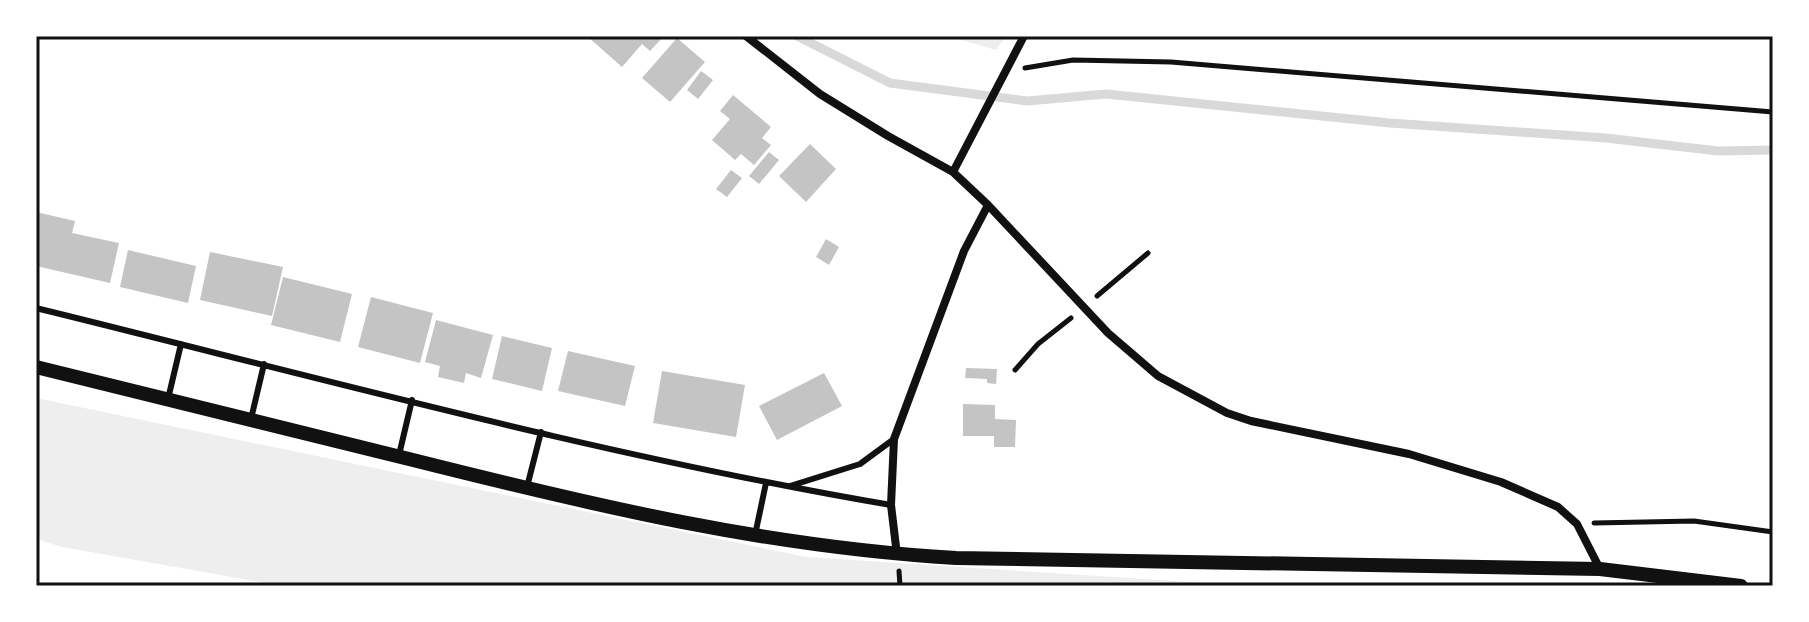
<svg xmlns="http://www.w3.org/2000/svg" width="1809" height="622" viewBox="0 0 1809 622" font-family="'Space Grotesk',sans-serif">
<style>
.green{fill:#eee}
.lines{fill:none;stroke-linecap:round;stroke-linejoin:round}
.stream{stroke:#d9d9d9;stroke-width:9}
.building{fill:#c4c4c4}
.path{stroke:#111;stroke-width:5}
.service{stroke:#111;stroke-width:6}
.minor{stroke:#111;stroke-width:8}
.tertiary{stroke:#111;stroke-width:14}
.neatline{fill:none;stroke:#111;stroke-width:3}
</style>
<rect width="100%" height="100%" fill="#fff"/>
<path class="green" d="M 948,36 L 1006,36 L 996,50 Z
M 36,398 L 806,557 L 1252,586 L 283,586 L 62,547 L 36,539 Z"/>
<g class="lines">
<path class="stream" d="M 797,36 L 890,83 L 1027,101 L 1106,94 L 1390,123 L 1606,138 L 1718,151 L 1773,150"/>
</g>
<path class="building" d="M 587,36 L 664,36 L 650,51 L 642,44 L 622,67 Z
M 677,38 L 705,62 L 670,102 L 642,78 Z
M 701,71 L 713,80 L 698,99 L 687,90 Z
M 733,95 L 771,127 L 762,138 L 771,145 L 754,165 L 741,154 L 735,160 L 712,140 L 730,119 L 720,111 Z
M 810,144 L 836,169 L 806,202 L 779,176 Z
M 769,152 L 779,160 L 759,184 L 749,176 Z
M 731,170 L 742,178 L 727,197 L 716,189 Z
M 36,212 L 75,221 L 72,233 L 119,243 L 110,283 L 36,266 Z
M 826,239 L 839,247 L 829,265 L 816,257 Z
M 128,250 L 196,266 L 188,303 L 120,287 Z
M 210,252 L 283,267 L 272,316 L 200,300 Z
M 283,277 L 352,294 L 340,342 L 271,325 Z
M 371,297 L 433,313 L 420,363 L 358,347 Z
M 436,320 L 493,335 L 481,378 L 466,373 L 464,383 L 438,377 L 440,366 L 425,362 Z
M 502,336 L 552,348 L 542,391 L 492,379 Z
M 568,351 L 635,366 L 625,406 L 558,391 Z
M 966,368 L 997,369 L 996,384 L 987,383 L 987,379 L 965,378 Z
M 662,371 L 745,385 L 736,437 L 653,423 Z
M 824,373 L 842,406 L 777,440 L 759,406 Z
M 963,404 L 995,405 L 995,419 L 1016,420 L 1015,447 L 994,447 L 994,436 L 963,436 Z"/>
<g class="lines">
<path class="path" d="M 1025,68 L 1073,60 L 1171,62 L 1773,112
M 1097,296 L 1148,253
M 1015,370 L 1038,344 L 1071,318
M 1594,523 L 1694,521 L 1773,532
M 899,571 L 900,586"/>
<path class="service" d="M 36,308 C 320,378 603,456 891,505
M 168,399 L 181,344
M 251,419 L 264,364
M 399,455 L 412,400
M 790,486 L 860,464 L 894,439
M 527,487 L 541,432
M 755,535 L 766,483"/>
<path class="minor" d="M 746,36 L 820,94 L 888,136 L 953,172 L 988,205 L 1108,333 L 1158,376 L 1227,413 L 1251,421 L 1409,454 L 1501,482 L 1558,507 L 1577,524 L 1600,569
M 953,172 L 1024,36
M 897,555 L 891,505 L 894,439 L 964,251 L 988,205"/>
<path class="tertiary" d="M 36,367 C 162,398 288,429 413,460 C 596,506 768,547 956,558 L 1600,569 L 1741,586"/>
</g>
<rect width="1809" height="622" fill="none" stroke="#ffffff" stroke-width="76"/>
<rect x="38" y="38" width="1733" height="546" class="neatline"/>
</svg>
